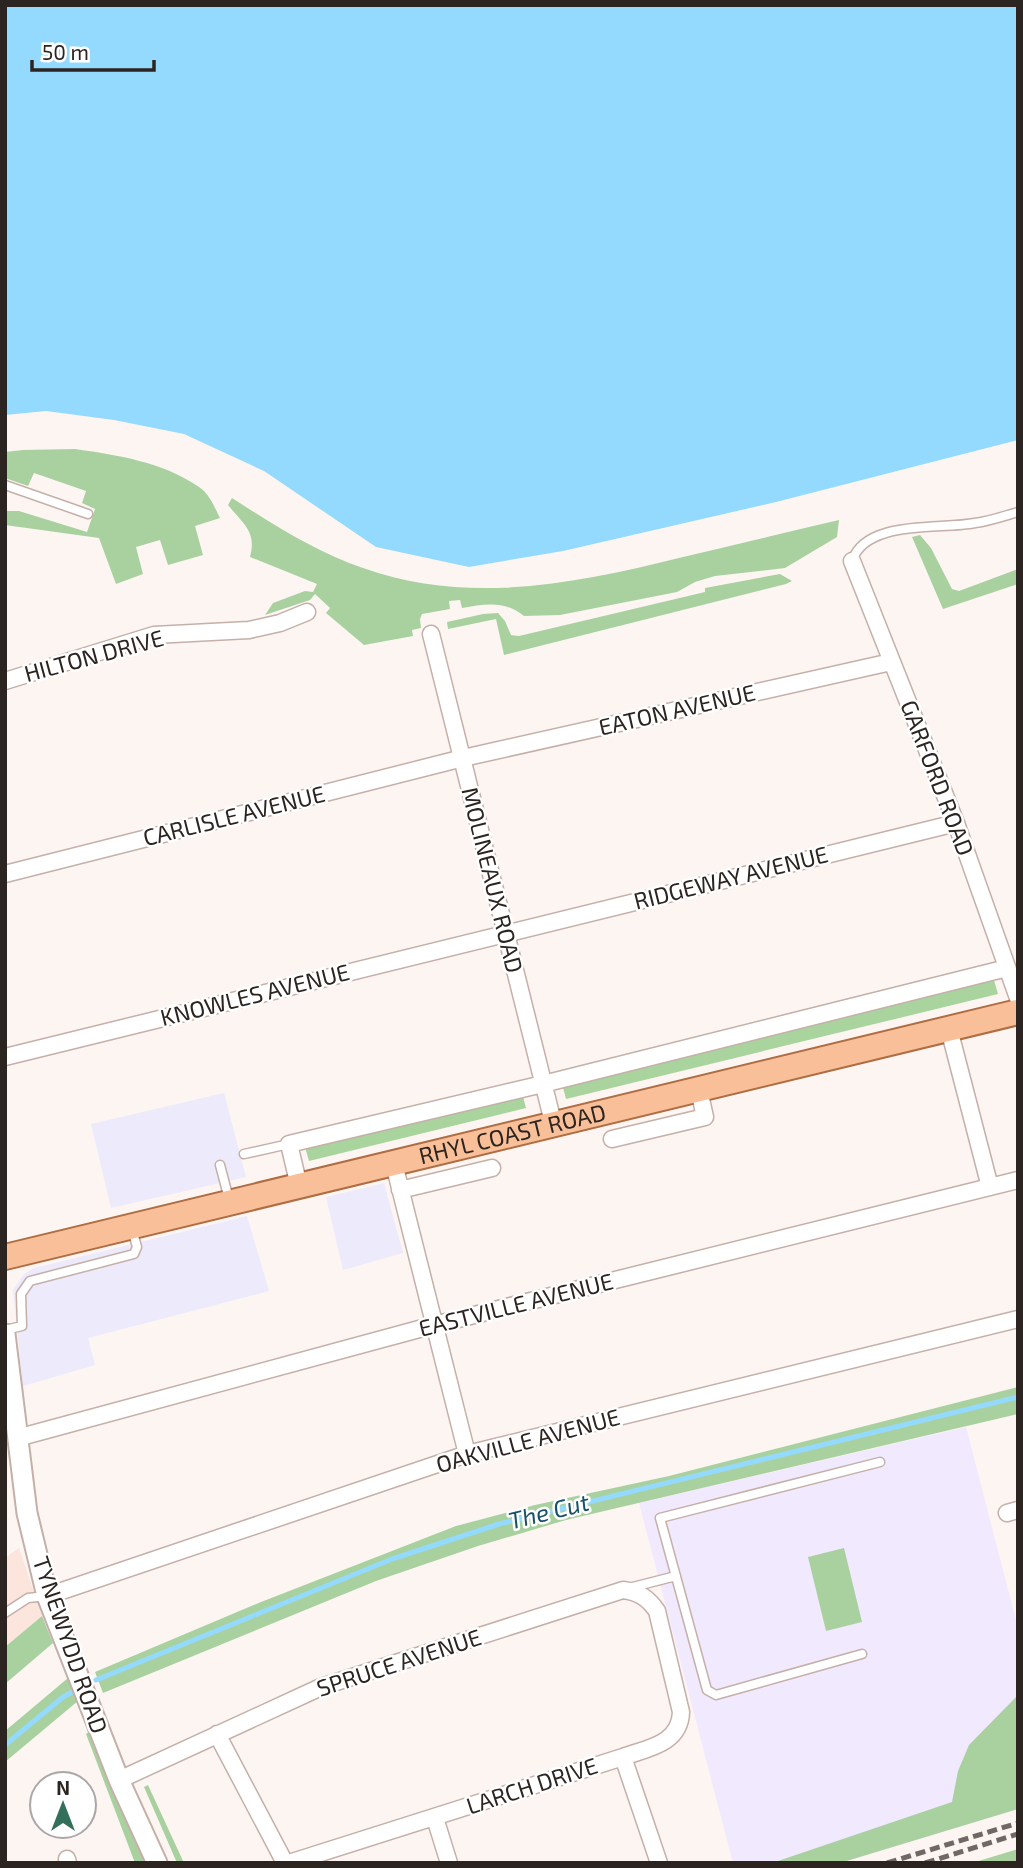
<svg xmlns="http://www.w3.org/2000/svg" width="1023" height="1868" viewBox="0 0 1023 1868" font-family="'Exo 2',sans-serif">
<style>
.commercial{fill:#edeafc}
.built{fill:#fce5dc}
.education{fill:#f1e9fe}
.green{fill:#a9d1a0}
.forest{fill:#a9d49e}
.water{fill:#94dafe}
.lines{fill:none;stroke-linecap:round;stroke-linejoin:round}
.stream{stroke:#94dafe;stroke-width:5}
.service-casing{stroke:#c4b0a8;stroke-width:11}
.minor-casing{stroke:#c4b0a8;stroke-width:19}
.tertiary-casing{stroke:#c4b0a8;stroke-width:23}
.primary-casing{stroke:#ae6d42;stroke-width:28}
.service{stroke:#fff;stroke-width:8}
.minor{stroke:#fff;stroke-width:16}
.tertiary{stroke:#fff;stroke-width:19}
.primary{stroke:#f9bf99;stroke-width:24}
.rail{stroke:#706865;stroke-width:5;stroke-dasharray:10 5;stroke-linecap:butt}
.labels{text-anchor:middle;stroke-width:5;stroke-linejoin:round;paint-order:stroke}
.street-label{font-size:23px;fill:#2b2420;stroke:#fff}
.water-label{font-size:24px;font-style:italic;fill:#1a516a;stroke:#fff}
</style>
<rect width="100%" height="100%" fill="#fdf5f2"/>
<path class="commercial" d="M 224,1093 L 246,1177 L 111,1208 L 91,1124 Z
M 384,1183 L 403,1253 L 343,1270 L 326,1197 Z
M 247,1216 L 269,1291 L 88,1338 L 95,1365 L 23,1386 L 13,1290 L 24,1274 L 34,1268 Z"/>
<path class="built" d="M 19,1548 L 42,1616 L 5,1647 L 5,1558 Z"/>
<path class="education" d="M 966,1427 L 1018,1628 L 1018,1809 L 840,1863 L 733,1863 L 639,1503 Z"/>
<path class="green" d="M 75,449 C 117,455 163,462 199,487 C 209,493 215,508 220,518 L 195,526 L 203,555 L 168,565 L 160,540 L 136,547 L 143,574 L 116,584 L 99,538 L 5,525 L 5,511 L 19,511 L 87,532 L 95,509 L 82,503 L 86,491 L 34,473 L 28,486 L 5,478 L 5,452 L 23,450 Z
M 232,498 C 274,525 316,552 363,568 C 470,606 578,583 683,557 C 735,545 787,532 839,520 L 837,537 L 785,568 L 715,576 L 695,582 L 677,592 L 560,615 L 524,616 C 504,600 485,604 462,608 L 460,600 L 449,601 L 450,609 L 422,614 L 420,619 L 421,628 L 412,630 L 413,636 L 364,645 L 326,613 L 330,608 L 315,594 L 310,600 L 265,615 L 273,603 L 305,591 L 313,592 L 317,584 L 250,557 C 257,531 243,524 228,505 Z
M 920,535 L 931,548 L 952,589 L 959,591 L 1018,569 L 1018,584 L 943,609 L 912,537 Z
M 780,574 L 792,581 L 786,584 L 504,655 L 496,619 L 448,629 L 447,622 L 483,614 L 498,613 L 505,621 L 511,635 L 519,636 L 705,592 L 705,588 Z
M 1018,1387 L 1018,1414 L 566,1520 L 478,1546 L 376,1581 L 103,1693 L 95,1672 L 261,1602 L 456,1526 L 535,1505 L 669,1476 Z
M 844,1548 L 862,1622 L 826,1631 L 808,1557 Z
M 42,1616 L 53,1643 L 5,1684 L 5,1647 Z
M 68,1678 L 78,1701 L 5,1762 L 5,1731 Z
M 1018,1695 L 1018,1809 L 840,1863 L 772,1863 L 952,1802 L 958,1771 L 969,1745 Z
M 90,1731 L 148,1863 L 135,1863 L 86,1734 Z
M 148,1785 L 184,1863 L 177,1863 L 144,1787 Z
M 1018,1849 L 1018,1863 L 972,1863 Z"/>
<path class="forest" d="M 994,980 L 998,994 L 566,1099 L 562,1084 Z
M 522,1093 L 526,1108 L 309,1161 L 305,1147 Z"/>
<path class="water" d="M 5,5 L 1018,5 L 1018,440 L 776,502 L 563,551 L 469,567 L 376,547 L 264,471 L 184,434 L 114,420 L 46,411 L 5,415 Z"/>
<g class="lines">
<path class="stream" d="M 96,1680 L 392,1559 L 499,1524 L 1018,1397
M 5,1745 L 63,1697 L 74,1691"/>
<defs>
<path id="service" d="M 5,485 L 88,514
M 852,561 C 866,519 940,530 975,523 C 990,521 1004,516 1018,512
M 244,1154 L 289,1144
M 220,1165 L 229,1199
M 5,1330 L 22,1326 L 21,1294 L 30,1281 L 134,1254 L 137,1247 L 132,1229
M 629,1588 L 676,1576
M 5,1613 L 28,1598 L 47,1596
M 862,1654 L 716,1695 L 707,1690 L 660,1518 L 880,1462"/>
<path id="minor" d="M 852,561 L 956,823 L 1018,998
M 431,634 L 554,1126
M 5,681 L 154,635 L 249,630 L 280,623 L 307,612
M 5,874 L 463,758 L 891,662
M 949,1029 L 990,1187
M 5,1057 L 956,823
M 612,1139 L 705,1117 L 699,1090
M 394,1164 L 467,1454
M 299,1186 L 289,1144 L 543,1084 L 1007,968
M 400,1190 L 492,1168
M 17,1438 L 434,1325 L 1018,1180
M 1007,1513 L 1018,1510
M 47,1596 L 467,1454 L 1018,1319
M 217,1734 L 285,1863
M 623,1757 L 659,1863
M 119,1780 L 321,1687 L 623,1590 C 639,1592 648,1598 657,1611 L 681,1712 C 680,1744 648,1748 623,1757 L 289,1863
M 435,1818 L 449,1863
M 67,1859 L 68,1863"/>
<path id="tertiary" d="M 5,1334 L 27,1513 L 47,1596 L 119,1780 L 157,1863"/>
<g id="primary">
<path id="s1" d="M 5,1257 L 1018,1012"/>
</g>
</defs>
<use href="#service" class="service-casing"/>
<use href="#minor" class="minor-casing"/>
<use href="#tertiary" class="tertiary-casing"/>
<use href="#primary" class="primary-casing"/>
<use href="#service" class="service"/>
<use href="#minor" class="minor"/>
<use href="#tertiary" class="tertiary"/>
<use href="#primary" class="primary"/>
<path class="rail" d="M 887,1863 L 1018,1823
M 925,1863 L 1018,1834"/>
</g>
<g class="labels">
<g class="street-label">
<text transform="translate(94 656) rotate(-15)" y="8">HILTON DRIVE</text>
<text transform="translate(677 710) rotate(-13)" y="8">EATON AVENUE</text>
<text transform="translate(937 778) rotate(69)" y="8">GARFORD ROAD</text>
<text transform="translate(234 816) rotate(-14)" y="8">CARLISLE AVENUE</text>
<text transform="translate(731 878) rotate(-14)" y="8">RIDGEWAY AVENUE</text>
<text transform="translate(492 880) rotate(76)" y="8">MOLINEAUX ROAD</text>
<text transform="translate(255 995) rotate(-14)" y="8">KNOWLES AVENUE</text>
<text dy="8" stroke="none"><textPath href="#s1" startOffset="522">RHYL COAST ROAD</textPath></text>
<text transform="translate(516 1305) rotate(-14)" y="8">EASTVILLE AVENUE</text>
<text transform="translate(528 1441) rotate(-15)" y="8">OAKVILLE AVENUE</text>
<text transform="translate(70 1645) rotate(71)" y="8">TYNEWYDD ROAD</text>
<text transform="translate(399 1663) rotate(-18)" y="8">SPRUCE AVENUE</text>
<text transform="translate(532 1786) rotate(-18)" y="8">LARCH DRIVE</text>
</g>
<g class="water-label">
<text transform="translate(549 1512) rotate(-14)" y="8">The Cut</text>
</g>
</g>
<rect width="1023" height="1868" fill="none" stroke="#2b2420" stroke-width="14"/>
<g transform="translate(63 1805)"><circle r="33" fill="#ffffff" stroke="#aaa7a6" stroke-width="2"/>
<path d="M0-5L12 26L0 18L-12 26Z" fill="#336f5a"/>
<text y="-10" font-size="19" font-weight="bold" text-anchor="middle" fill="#2b2420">N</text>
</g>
<path d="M32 60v10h122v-10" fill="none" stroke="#2b2420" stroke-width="3.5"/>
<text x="42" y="60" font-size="21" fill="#2b2420" stroke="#ffffff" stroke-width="5" paint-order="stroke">50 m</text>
</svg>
